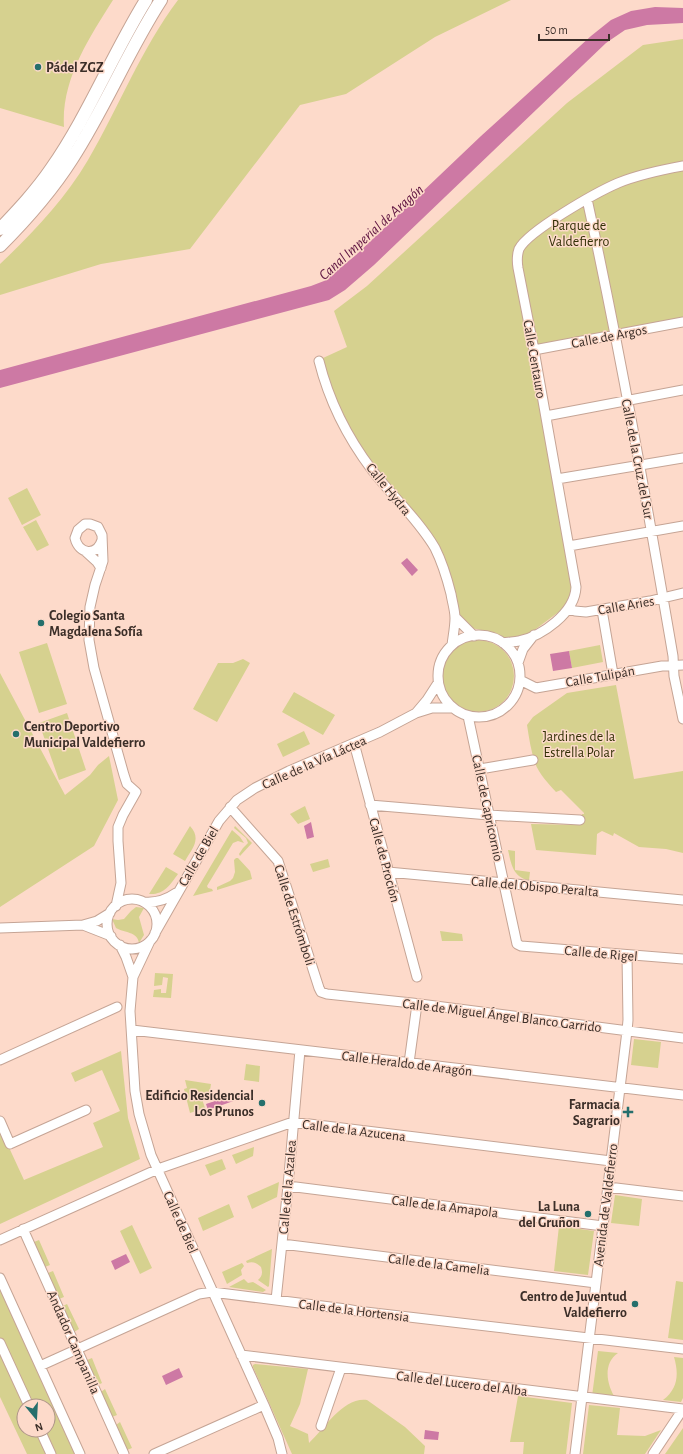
<svg xmlns="http://www.w3.org/2000/svg" width="683" height="1454" viewBox="0 0 683 1454" font-family="'Alegreya Sans',sans-serif">
<style>
.green{fill:#d6d18f;fill-rule:evenodd}
.water{fill:#cd79a4}
.lines{fill:none;stroke-linecap:round;stroke-linejoin:round}
.minor-casing{stroke:#c5a495;stroke-width:11}
.major-casing{stroke:#c5a495;stroke-width:14}
.minor{stroke:#fff;stroke-width:9}
.major{stroke:#fff;stroke-width:12}
.poi-dot{fill:#256f6c;stroke:#fddaca;stroke-width:1.5}
.labels{text-anchor:middle;stroke-width:3;stroke-linejoin:round;paint-order:stroke}
.poi-label{font-size:14px;font-weight:bold;fill:#3b2e28;stroke:#fddaca;text-anchor:end}
.park-label{font-size:14px;fill:#333006;stroke:#fddaca}
.street-label{font-size:14px;fill:#3b2e28;stroke:#fddaca}
.water-label{font-size:15px;font-style:italic;fill:#5e1340;stroke:#fddaca}
</style>
<rect width="100%" height="100%" fill="#fddaca"/>
<path class="green" d="M 0,0 L 113,0 C 89,38 61,80 64,127 L 0,108 Z
M 178,0 L 511,0 L 435,37 L 346,94 L 300,105 L 190,249 L 101,264 L 0,295 L 0,264 C 33,233 65,199 88,160 C 119,107 141,49 178,0 Z
M 683,39 L 683,322 L 529,347 L 572,590 L 564,608 L 525,637 L 507,640 L 496,633 L 471,628 L 463,622 L 458,611 L 447,565 L 435,540 L 374,466 L 358,442 L 342,414 L 331,386 L 323,358 L 347,347 L 334,311 L 367,286 L 567,103 L 643,45 Z
M 27,488 L 41,515 L 22,525 L 8,498 Z
M 36,520 L 49,545 L 37,551 L 23,527 Z
M442 676a36 36 0 1 1 72 0a36 36 0 1 1-72 0Z
M 47,643 L 67,704 L 39,713 L 19,652 Z
M 600,645 L 603,662 L 572,668 L 569,651 Z
M 243,659 L 250,663 L 217,722 L 193,709 L 218,663 L 233,663 Z
M 0,673 L 65,795 L 90,775 L 98,765 L 109,756 L 118,800 L 94,846 L 0,907 Z
M 616,685 L 634,779 L 683,771 L 683,853 L 666,849 L 639,847 L 614,833 L 613,836 L 602,831 L 597,834 L 596,855 L 536,850 L 531,824 L 581,825 L 582,814 L 584,814 L 584,813 L 561,790 L 556,792 C 549,784 539,774 535,763 C 531,751 529,738 527,725 L 533,717 L 567,693 Z
M 294,692 L 335,715 L 323,735 L 282,712 Z
M 67,713 L 86,770 L 59,780 L 39,723 Z
M 304,731 L 310,744 L 283,757 L 277,744 Z
M 305,806 L 310,819 L 298,824 L 290,814 Z
M 190,826 C 202,839 192,849 185,861 L 173,854 Z
M 235,826 L 252,843 L 240,856 L 239,854 L 243,848 L 248,843 L 246,838 L 234,828 Z
M 232,830 L 240,837 L 244,843 L 238,841 L 233,843 L 207,886 L 208,888 L 212,889 L 213,891 L 193,896 Z
M 508,850 L 515,851 L 515,870 L 530,872 L 529,880 C 513,878 511,863 508,850 Z
M 236,858 L 238,858 L 250,871 L 252,879 L 217,890 L 217,887 L 230,881 L 233,878 L 235,872 L 234,860 Z
M 328,859 L 330,867 L 313,872 L 310,864 Z
M 166,867 L 178,874 C 170,885 164,895 149,894 Z
M 136,907 L 144,908 L 139,917 L 144,935 L 139,943 C 137,931 124,933 116,928 L 112,919 L 118,920 L 124,919 L 131,911 Z
M 440,931 L 462,934 L 463,941 L 442,941 Z
M 155,973 L 173,974 L 171,998 L 153,997 L 154,990 L 161,989 L 161,993 L 166,993 L 168,978 L 163,977 L 162,985 L 154,986 Z
M 634,1039 L 661,1042 L 658,1068 L 631,1065 Z
M 121,1051 L 128,1118 L 140,1159 L 0,1224 L 0,1128 L 24,1180 L 103,1147 L 93,1123 L 120,1111 L 102,1070 L 75,1082 L 71,1073 Z
M 246,1064 L 260,1066 L 259,1082 L 244,1080 Z
M 185,1080 L 211,1084 L 209,1097 L 202,1099 L 205,1108 L 190,1113 L 184,1089 L 187,1088 Z
M 254,1147 L 253,1156 L 236,1164 L 232,1155 Z
M 222,1159 L 226,1169 L 210,1176 L 205,1165 Z
M 279,1182 L 277,1197 L 252,1209 L 247,1196 Z
M 615,1195 L 642,1199 L 639,1226 L 611,1223 Z
M 229,1204 L 234,1217 L 203,1231 L 198,1218 Z
M 132,1225 L 152,1268 L 140,1274 L 120,1231 Z
M 559,1226 L 594,1231 L 588,1275 L 554,1271 Z
M 39,1240 L 50,1265 L 45,1267 L 34,1242 Z
M 272,1249 L 269,1286 L 268,1287 L 258,1280 C 262,1277 263,1273 261,1267 C 257,1263 253,1261 247,1263 L 246,1261 Z
M 242,1263 L 244,1266 L 241,1270 L 242,1275 L 227,1284 L 222,1272 Z
M 53,1271 L 64,1297 L 59,1299 L 48,1273 Z
M 244,1279 L 248,1283 L 253,1282 L 266,1290 L 263,1292 L 229,1287 Z
M 676,1281 L 683,1282 L 683,1340 L 668,1338 Z
M 0,1282 L 79,1454 L 27,1454 L 0,1397 ZM 24,1406 L 48,1406 L 48,1430 L 24,1430 Z
M 67,1304 L 79,1329 L 74,1332 L 63,1306 Z
M 598,1351 L 618,1353 C 602,1364 607,1386 616,1399 L 592,1396 Z
M 674,1357 L 683,1358 L 683,1398 L 681,1402 L 663,1400 C 678,1389 679,1374 674,1357 Z
M 92,1358 L 102,1383 L 98,1385 L 87,1360 Z
M 255,1364 L 308,1369 L 300,1404 L 290,1426 L 308,1434 L 309,1443 C 325,1428 343,1397 367,1400 L 405,1427 L 425,1446 L 424,1454 L 292,1454 L 253,1367 L 253,1365 Z
M 105,1389 L 117,1415 L 112,1417 L 101,1392 Z
M 518,1396 L 572,1403 L 566,1454 L 523,1454 L 524,1442 L 510,1442 Z
M 589,1405 L 620,1408 L 617,1435 L 645,1436 L 661,1430 L 645,1454 L 583,1454 Z
M 120,1422 L 132,1448 L 127,1450 L 116,1425 Z
M 683,1428 L 683,1454 L 665,1454 Z"/>
<path class="water" d="M 655,7 L 683,8 L 683,23 L 647,25 L 625,30 L 606,43 L 374,265 L 345,290 L 329,300 L 0,388 L 0,370 L 311,286 L 324,281 L 356,255 L 481,136 L 591,36 L 611,20 L 631,11 Z
M 407,558 L 418,570 L 412,576 L 401,563 Z
M 569,651 L 572,668 L 553,671 L 550,654 Z
M 311,822 L 314,837 L 307,839 L 304,826 Z
M 216,1093 L 236,1096 L 241,1094 L 242,1098 L 208,1110 L 206,1104 L 215,1101 Z
M 126,1254 L 130,1262 L 115,1270 L 111,1261 Z
M 179,1368 L 183,1377 L 166,1385 L 162,1376 Z
M 425,1430 L 439,1432 L 438,1440 L 424,1439 Z"/>
<g class="lines">
<defs>
<path id="minor" d="M 587,199 C 620,350 647,504 673,656 L 674,676 L 683,719
M 534,350 L 683,322
M 319,361 C 329,401 347,437 372,470 C 392,496 418,519 435,548 C 442,562 447,578 451,594 C 452,601 455,610 455,618 C 455,627 453,636 452,645
M 546,416 L 683,390
M 557,479 L 683,458
M 102,540 C 97,556 79,555 75,538 L 78,530 L 85,524 L 90,524 L 98,527 L 102,535 L 103,561 L 95,585 L 90,607 L 89,640 L 94,668 L 124,775 L 127,784 L 136,792 L 123,815 L 118,827 L 118,841 L 121,883 L 116,906
M 569,546 L 683,526
M 85,551 L 97,562 L 101,568
M 568,609 L 575,611 L 586,612 L 650,601 L 683,593
M 602,610 L 613,674
M 455,617 L 474,636
M438 676a41 41 0 1 1 82 0a41 41 0 1 1-82 0Z
M 503,643 C 508,642 514,642 519,641 C 542,636 575,613 576,587 L 534,350 L 518,268 C 517,262 517,255 519,249 C 528,231 597,192 618,183 C 638,175 661,170 683,166
M 518,663 L 523,649 L 534,635
M 520,680 L 536,688 L 662,666 L 683,665
M 416,713 L 427,700 L 438,683
M 468,716 L 504,884 L 517,944 L 521,946 L 683,959
M 354,743 L 417,977
M 480,769 L 533,760
M 370,805 L 489,815 L 580,820
M 230,807 L 278,861 L 319,988 L 321,992 L 327,994 L 412,1003 L 683,1038
M 388,872 L 683,900
M107 924a25 25 0 1 1 50 0a25 25 0 1 1-50 0Z
M 144,902 C 156,903 166,900 176,893
M 83,925 L 111,936
M 0,928 L 83,925 L 97,921 L 110,913
M 155,933 L 219,821 L 237,800 L 255,788 L 289,771 L 380,732 L 416,713 L 432,708 L 452,708
M 150,941 L 133,977 L 130,1011 L 135,1091 L 139,1114 L 151,1155 L 264,1405 L 278,1438 L 282,1454
M 120,945 L 126,957 L 133,977
M 132,1030 L 683,1095
M 0,1060 L 117,1007
M 409,1063 L 417,1004
M 0,1121 L 10,1144 L 86,1110
M 288,1186 L 603,1226
M 608,1187 L 683,1196
M 23,1229 L 124,1454
M 0,1240 L 158,1169 L 293,1122 L 611,1161
M 282,1244 L 596,1283
M 0,1278 L 80,1454
M 276,1300 L 288,1186 L 300,1050
M 0,1343 L 29,1406
M 241,1355 L 683,1409
M 40,1366 L 199,1294 L 212,1292 L 346,1309 L 357,1311 L 683,1349
M 321,1426 L 341,1368
M 40,1430 L 51,1454
M 154,1454 L 264,1405
M 575,1454 L 627,1031 L 628,1020 L 627,955
M 653,1454 L 683,1409"/>
<path id="major" d="M 0,229 C 18,210 36,191 51,169 C 88,116 112,55 146,0
M 0,246 C 27,219 51,192 72,159 C 105,108 128,51 161,0"/>
</defs>
<use href="#minor" class="minor-casing"/>
<use href="#major" class="major-casing"/>
<use href="#minor" class="minor"/>
<use href="#major" class="major"/>
</g>
<g class="poi-dot">
<circle cx="38" cy="67" r="4"/>
<circle cx="41" cy="623" r="4"/>
<circle cx="16" cy="734" r="4"/>
<circle cx="262" cy="1103" r="4"/>
<path d="M626 1106h4v4h4v4h-4v4h-4v-4h-4v-4h4z"/>
<circle cx="588" cy="1214" r="4"/>
<circle cx="635" cy="1304" r="4"/>
</g>
<g class="labels">
<g class="poi-label">
<text x="46" y="72" text-anchor="start">Pádel ZGZ</text>
<text x="49" y="620" text-anchor="start">Colegio Santa<tspan x="49" dy="16">Magdalena Sofía</tspan></text>
<text x="24" y="731" text-anchor="start">Centro Deportivo<tspan x="24" dy="16">Municipal Valdefierro</tspan></text>
<text x="254" y="1100">Edificio Residencial<tspan x="254" dy="16">Los Prunos</tspan></text>
<text x="620" y="1109">Farmacia<tspan x="620" dy="16">Sagrario</tspan></text>
<text x="580" y="1211">La Luna<tspan x="580" dy="16">del Gruñon</tspan></text>
<text x="627" y="1301">Centro de Juventud<tspan x="627" dy="16">Valdefierro</tspan></text>
</g>
<g class="park-label">
<text x="579" y="230">Parque de<tspan x="579" dy="16">Valdefierro</tspan></text>
<text x="579" y="741">Jardines de la<tspan x="579" dy="16">Estrella Polar</tspan></text>
</g>
<g class="street-label">
<text transform="translate(609 336) rotate(-11)" y="5">Calle de Argos</text>
<text transform="translate(535 359) rotate(80)" y="5">Calle Centauro</text>
<text transform="translate(638 459) rotate(79)" y="5">Calle de la Cruz del Sur</text>
<text transform="translate(389 489) rotate(51)" y="5">Calle Hydra</text>
<text transform="translate(626 605) rotate(-10)" y="5">Calle Aries</text>
<text transform="translate(600 676) rotate(-10)" y="5">Calle Tulipán</text>
<text transform="translate(314 762) rotate(-24)" y="5">Calle de la Vía Láctea</text>
<text transform="translate(488 808) rotate(78)" y="5">Calle de Capricornio</text>
<text transform="translate(198 856) rotate(-60)" y="5">Calle de Biel</text>
<text transform="translate(385 860) rotate(75)" y="5">Calle de Proción</text>
<text transform="translate(535 886) rotate(5)" y="5">Calle del Obispo Peralta</text>
<text transform="translate(295 915) rotate(72)" y="5">Calle de Estrómboli</text>
<text transform="translate(601 953) rotate(5)" y="5">Calle de Rigel</text>
<text transform="translate(502 1015) rotate(7)" y="5">Calle de Miguel Ángel Blanco Garrido</text>
<text transform="translate(407 1063) rotate(7)" y="5">Calle Heraldo de Aragón</text>
<text transform="translate(354 1130) rotate(7)" y="5">Calle de la Azucena</text>
<text transform="translate(287 1187) rotate(-85)" y="5">Calle de la Azalea</text>
<text transform="translate(605 1205) rotate(-83)" y="5">Avenida de Valdefierro</text>
<text transform="translate(445 1206) rotate(7)" y="5">Calle de la Amapola</text>
<text transform="translate(181 1222) rotate(66)" y="5">Calle de Biel</text>
<text transform="translate(439 1264) rotate(7)" y="5">Calle de la Camelia</text>
<text transform="translate(354 1310) rotate(7)" y="5">Calle de la Hortensia</text>
<text transform="translate(74 1342) rotate(66)" y="5">Andador Campanilla</text>
<text transform="translate(462 1383) rotate(7)" y="5">Calle del Lucero del Alba</text>
</g>
<g class="water-label">
<text transform="translate(371 232) rotate(-42)" y="5">Canal Imperial de Aragón</text>
</g>
</g>
<g transform="translate(36 1418) rotate(162)"><circle r="19" fill="#fddaca" stroke="#af9589"/>
<path d="M0-3L7 15L0 10L-7 15Z" fill="#256f6c"/>
<text y="-6" font-size="11" font-weight="bold" text-anchor="middle" fill="#3b2e28">N</text>
</g>
<path d="M539 34v6h70v-6" fill="none" stroke="#3b2e28" stroke-width="2"/>
<text x="545" y="34" font-size="12" fill="#3b2e28" stroke="#fddaca" stroke-width="3" paint-order="stroke">50 m</text>
</svg>
